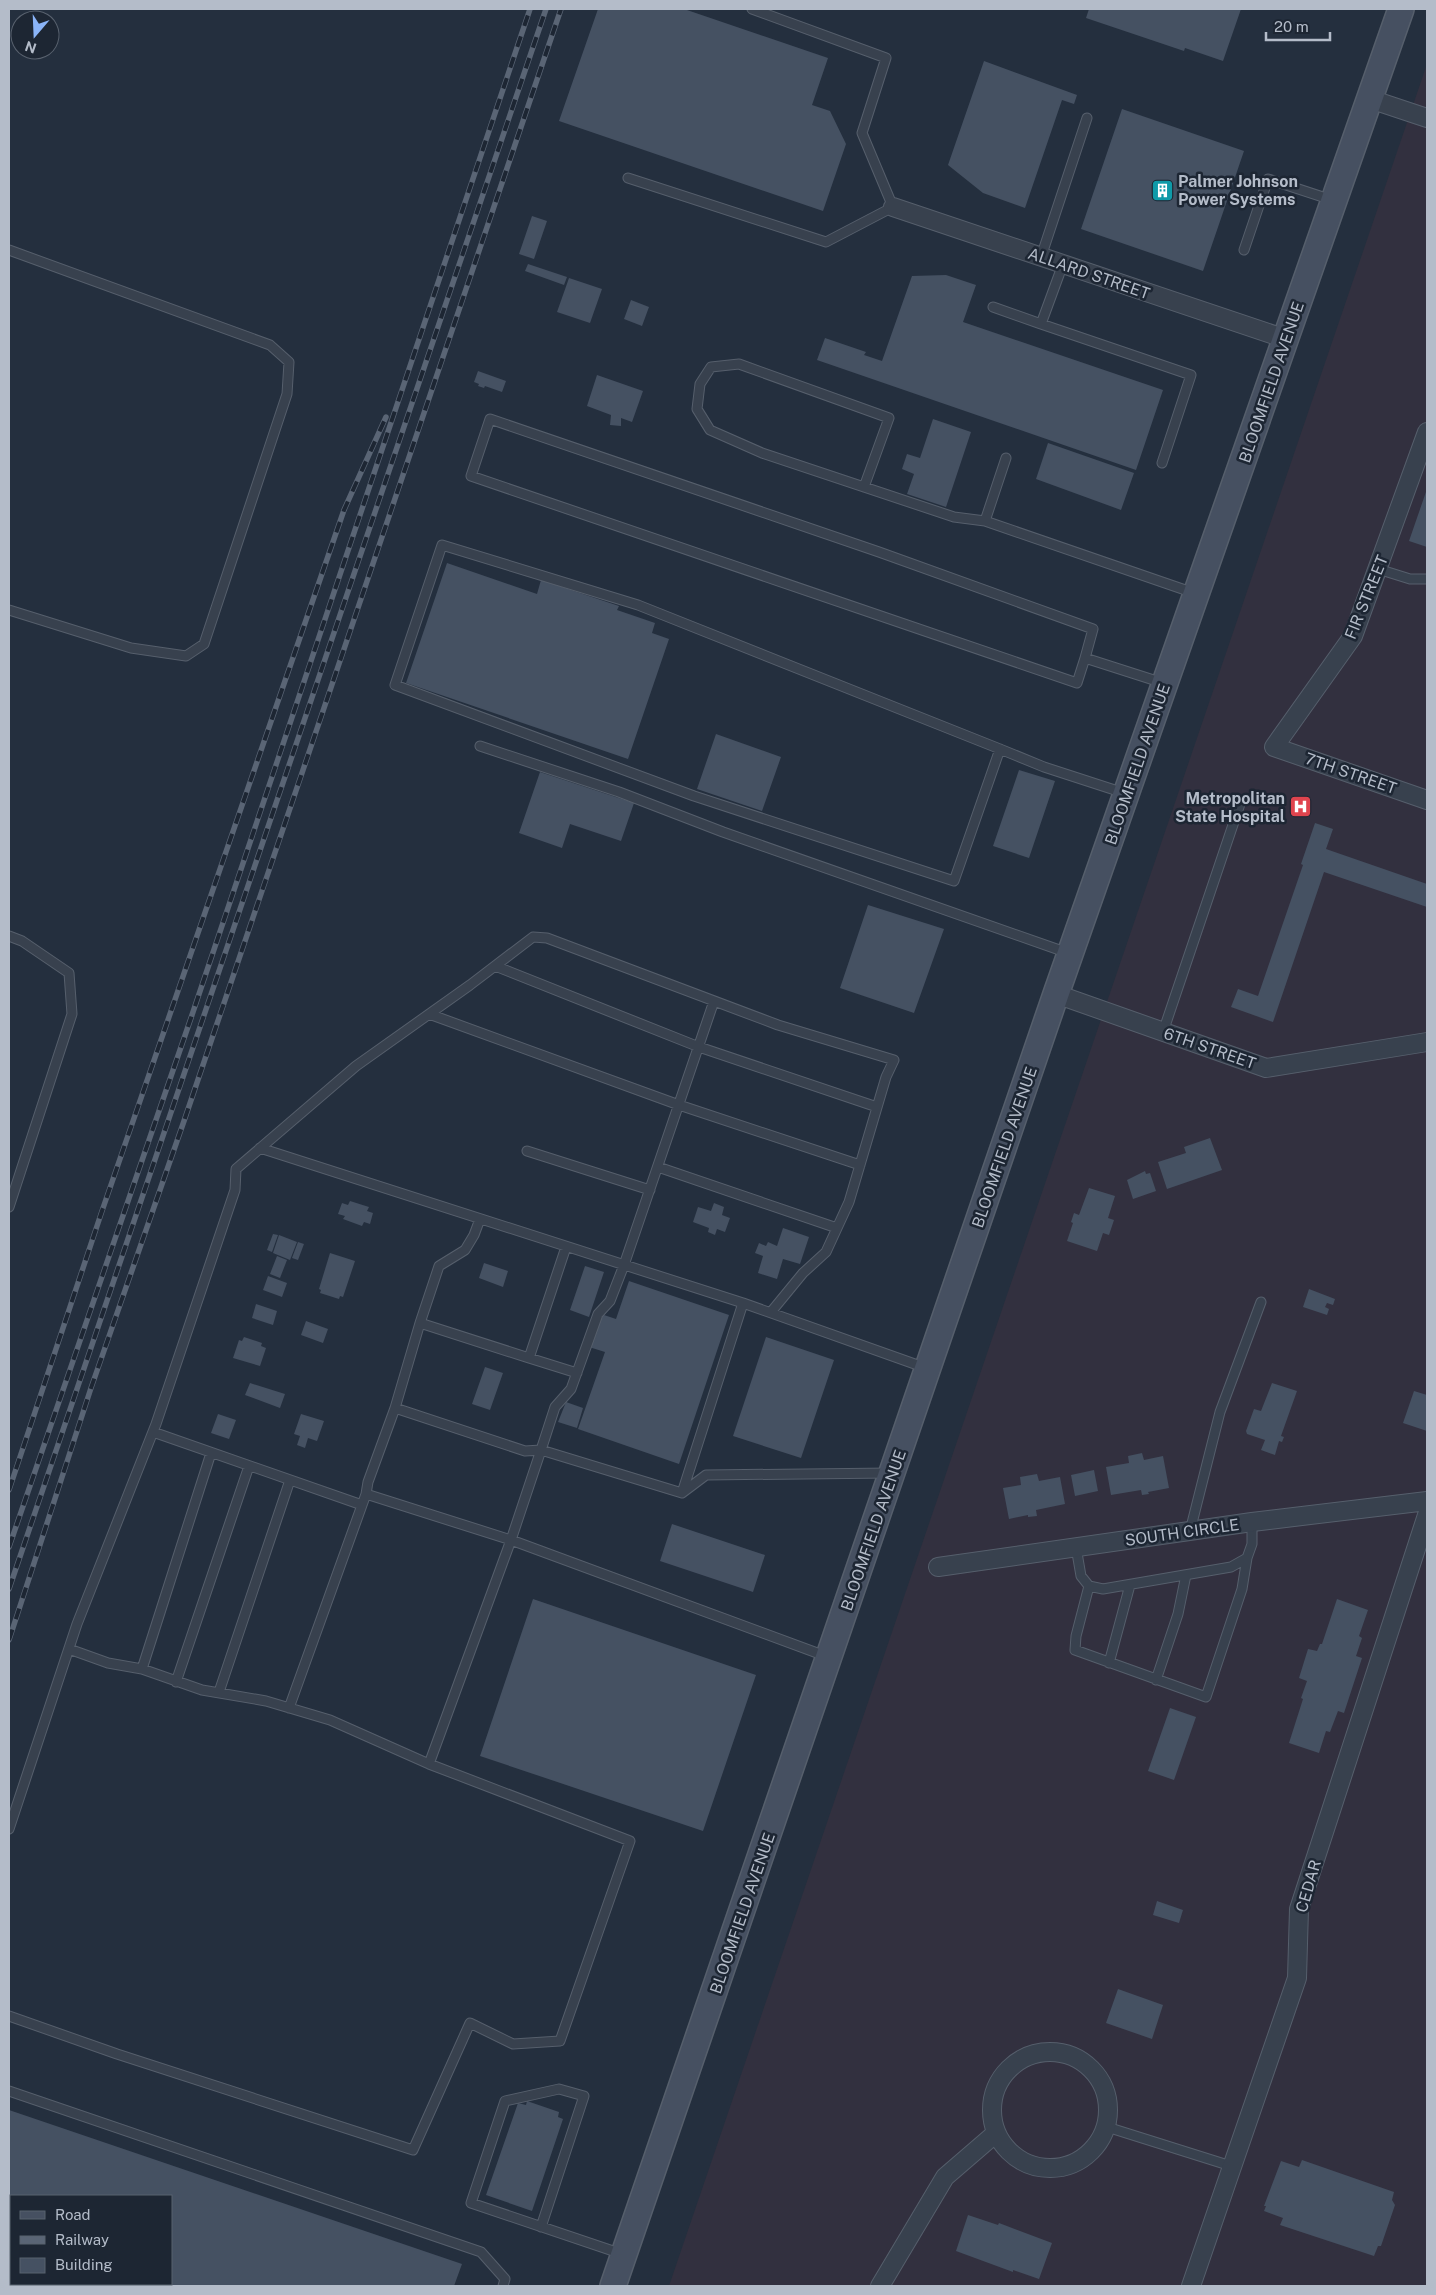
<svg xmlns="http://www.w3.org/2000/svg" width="1436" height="2295" viewBox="0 0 1436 2295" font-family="'Public Sans',sans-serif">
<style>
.medical{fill:#32303f}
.building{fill:#455162;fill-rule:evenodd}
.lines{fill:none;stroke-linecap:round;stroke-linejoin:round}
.lane-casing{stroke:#565f6c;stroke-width:11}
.street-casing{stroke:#565f6c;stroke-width:20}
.secondary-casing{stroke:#565f6c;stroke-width:28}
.lane{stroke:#38414e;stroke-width:9}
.street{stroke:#38414e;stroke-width:18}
.secondary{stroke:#465061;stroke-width:25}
.rail-casing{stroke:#5a6575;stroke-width:5.5}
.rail{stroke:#1d2633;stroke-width:4;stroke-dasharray:11;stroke-linecap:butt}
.labels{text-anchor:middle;stroke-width:5;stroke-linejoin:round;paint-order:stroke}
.poi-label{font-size:16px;font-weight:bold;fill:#b4bcc9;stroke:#1d2633;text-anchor:start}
.street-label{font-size:16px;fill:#b4bcc9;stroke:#1d2633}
</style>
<rect width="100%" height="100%" fill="#242f3e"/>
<path class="medical" d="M 1427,64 L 1427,2286 L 669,2286 L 920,1550 Z"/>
<path class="building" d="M 598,9 L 684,9 L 828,58 L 812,105 L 830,111 L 846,144 L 823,211 L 559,121 Z
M 1089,9 L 1241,9 L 1223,61 L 1185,48 L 1184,51 L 1086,18 Z
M 984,61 L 1077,95 L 1074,104 L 1062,100 L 1025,208 L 983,193 L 948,165 Z
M 1122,109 L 1244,151 L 1203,271 L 1081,229 Z
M 532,216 L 547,221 L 534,259 L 519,254 Z
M 528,264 L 567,277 L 564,285 L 525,271 Z
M 946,275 L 976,285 L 963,322 L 1163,390 L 1136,470 L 817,360 L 825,338 L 866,352 L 864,355 L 882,361 L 912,276 Z
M 569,278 L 602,289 L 590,323 L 557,312 Z
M 631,300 L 649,307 L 642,326 L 624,319 Z
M 478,371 L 506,381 L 502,392 L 485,386 L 484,388 L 478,386 L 479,384 L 474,382 Z
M 597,375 L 643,391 L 632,422 L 621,418 L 621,426 L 610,425 L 611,415 L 587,406 Z
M 933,419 L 971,432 L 946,507 L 907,494 L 914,474 L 902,469 L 907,454 L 920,458 Z
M 1048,443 L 1134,473 L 1121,510 L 1036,479 Z
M 1427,489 L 1427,547 L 1409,541 Z
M 447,563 L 537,594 L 541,580 L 619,606 L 617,610 L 655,623 L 652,633 L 669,639 L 628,759 L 406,683 Z
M 716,734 L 781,757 L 762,811 L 697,789 Z
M 1019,770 L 1055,781 L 1029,858 L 993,846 Z
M 540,772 L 634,803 L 621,841 L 570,824 L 562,848 L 519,833 Z
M 1315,823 L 1333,829 L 1326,849 L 1427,884 L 1427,907 L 1324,872 L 1273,1022 L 1231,1007 L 1238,989 L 1258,996 L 1303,865 L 1301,864 Z
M 868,905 L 944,929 L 914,1013 L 840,988 Z
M 1210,1138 L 1222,1170 L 1167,1189 L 1158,1162 L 1186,1153 L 1184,1147 Z
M 1145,1171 L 1146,1174 L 1150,1173 L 1156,1191 L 1133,1199 L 1127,1180 Z
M 1089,1188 L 1115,1196 L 1108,1218 L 1114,1220 L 1109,1235 L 1103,1233 L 1097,1251 L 1067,1241 L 1073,1223 L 1071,1222 L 1074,1213 L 1079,1215 Z
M 350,1201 L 369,1207 L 367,1211 L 373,1213 L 370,1224 L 364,1222 L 362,1226 L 343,1219 L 345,1216 L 338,1214 L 342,1203 L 348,1205 Z
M 714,1203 L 724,1207 L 722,1215 L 730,1218 L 725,1232 L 717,1229 L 715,1235 L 708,1232 L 709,1228 L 693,1222 L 698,1207 L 711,1211 Z
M 783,1228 L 809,1237 L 800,1264 L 783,1259 L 777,1279 L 758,1273 L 763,1256 L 755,1253 L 759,1243 L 766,1246 L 768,1242 L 777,1246 Z
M 273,1234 L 278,1235 L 272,1252 L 267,1250 Z
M 279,1235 L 297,1242 L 290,1260 L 273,1253 Z
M 298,1242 L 304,1244 L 298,1260 L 292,1258 Z
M 330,1253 L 355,1261 L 343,1297 L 340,1296 L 339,1299 L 320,1293 L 321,1290 L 319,1289 Z
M 277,1256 L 287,1260 L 280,1278 L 270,1274 Z
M 484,1263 L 508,1271 L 503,1287 L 479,1278 Z
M 585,1266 L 604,1272 L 589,1317 L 570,1310 Z
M 268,1276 L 287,1283 L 282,1297 L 263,1290 Z
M 629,1281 L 729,1315 L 679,1464 L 578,1429 L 605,1352 L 589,1347 L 601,1314 L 616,1319 Z
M 1309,1289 L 1335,1299 L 1333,1305 L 1327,1303 L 1325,1307 L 1329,1309 L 1327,1315 L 1303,1307 Z
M 256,1304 L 277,1311 L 273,1325 L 252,1318 Z
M 306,1321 L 328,1329 L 323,1343 L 301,1335 Z
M 244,1337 L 262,1343 L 261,1346 L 266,1348 L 260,1366 L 233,1358 L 239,1340 L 242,1341 Z
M 766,1337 L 834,1360 L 801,1458 L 733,1436 Z
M 485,1367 L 503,1373 L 490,1410 L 472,1404 Z
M 250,1383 L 285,1394 L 280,1408 L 245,1395 Z
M 1272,1383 L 1297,1391 L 1281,1436 L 1284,1437 L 1282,1442 L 1279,1441 L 1275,1455 L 1261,1450 L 1265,1440 L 1247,1434 L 1246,1431 L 1254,1409 L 1261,1411 Z
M 1414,1391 L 1427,1395 L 1427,1431 L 1403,1423 Z
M 566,1402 L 583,1408 L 577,1428 L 558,1422 Z
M 218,1414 L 236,1420 L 229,1439 L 211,1433 Z
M 301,1414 L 324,1421 L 317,1441 L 308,1438 L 305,1448 L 297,1445 L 300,1436 L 294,1434 Z
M 1142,1453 L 1144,1460 L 1163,1456 L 1169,1488 L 1148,1492 L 1149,1494 L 1142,1495 L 1141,1490 L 1111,1495 L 1106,1467 L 1129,1463 L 1128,1456 Z
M 1094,1470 L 1098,1491 L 1075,1496 L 1071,1475 Z
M 1037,1474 L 1039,1481 L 1060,1477 L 1065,1504 L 1036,1510 L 1037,1516 L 1028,1517 L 1028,1515 L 1009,1519 L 1003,1488 L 1021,1485 L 1020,1477 Z
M 672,1524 L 765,1555 L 753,1592 L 660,1561 Z
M 533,1599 L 756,1675 L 703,1831 L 480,1756 Z
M 1337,1599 L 1368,1610 L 1359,1636 L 1362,1638 L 1356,1656 L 1362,1658 L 1344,1713 L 1338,1711 L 1330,1732 L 1326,1731 L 1319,1753 L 1289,1743 L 1303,1699 L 1301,1698 L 1307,1681 L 1299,1678 L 1308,1649 L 1317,1651 L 1320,1644 L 1322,1644 Z
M 1170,1708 L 1196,1717 L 1174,1780 L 1148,1771 Z
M 1157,1901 L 1183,1910 L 1179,1923 L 1153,1915 Z
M 1118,1989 L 1163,2005 L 1152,2039 L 1106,2023 Z
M 527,2101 L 559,2112 L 558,2117 L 563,2119 L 532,2211 L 486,2195 L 518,2103 L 526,2105 Z
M 9,2110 L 462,2264 L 454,2286 L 9,2286 ZM 11,2196 L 171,2196 L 171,2284 L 11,2284 Z
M 1302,2160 L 1394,2192 L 1392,2200 L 1395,2205 L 1381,2246 L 1378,2246 L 1374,2256 L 1280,2225 L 1283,2218 L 1264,2211 L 1266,2206 L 1264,2206 L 1281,2161 L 1299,2167 Z
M 968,2215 L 998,2225 L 999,2223 L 1052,2243 L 1039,2279 L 1013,2270 L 1013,2272 L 956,2251 Z"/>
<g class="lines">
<defs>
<path id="lane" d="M 628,178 L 826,242 L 893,207 L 862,133 L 886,58 L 752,9
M 9,250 L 270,345 L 289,362 L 287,394 L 204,644 L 186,656 L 131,648 L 9,610
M 1244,250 L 1268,179 L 1332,200
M 1041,257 L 1087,118
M 1063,264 L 1041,324 L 1191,375 L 1162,463
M 993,307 L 1041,324
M 1006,458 L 985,521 L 1194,593
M 864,487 L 889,418 L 739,364 L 711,367 L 700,384 L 697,409 L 710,430 L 762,453 L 954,517 L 985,521
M 1378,569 L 1410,579 L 1427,579
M 1085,658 L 1093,629 L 879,552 L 490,419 L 471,476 L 1077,683 L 1085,658 L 1163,683
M 480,746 L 619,792 L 723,832 L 1068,953
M 1000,749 L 954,881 L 694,796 L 395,685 L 442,545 L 638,605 L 1000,749 L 1044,767 L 1124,793
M 9,936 L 22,941 L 69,973 L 72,1014 L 9,1207
M 495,966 L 699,1047 L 877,1107
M 429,1014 L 679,1105 L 860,1165
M 1163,1032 L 1241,801
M 260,1148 L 743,1303
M 527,1151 L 650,1190
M 658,1167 L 837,1228
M 480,1219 L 474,1235 L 465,1250 L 439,1266 L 420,1323 L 529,1358
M 566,1247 L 529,1358 L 577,1373
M 420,1323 L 395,1408 L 525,1451 L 541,1450 L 555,1407 L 571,1389 L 598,1314 L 610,1301 L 624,1265 L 714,1001
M 395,1408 L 368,1482 L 366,1494 L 511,1540 L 541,1450 L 682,1493 L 706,1475 L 890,1473
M 153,1432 L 362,1505
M 682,1493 L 743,1303 L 926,1368
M 1190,1531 L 1220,1412 L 1261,1302
M 1076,1547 L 1081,1576 L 1089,1586 L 1103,1589 L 1231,1567 L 1247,1558 L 1252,1544 L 1252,1522
M 1089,1586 L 1076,1636 L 1075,1650 L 1206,1697 L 1242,1589 L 1247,1558
M 69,1649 L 108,1663 L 142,1669 L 202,1690 L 266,1701 L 330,1720 L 429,1764
M 1109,1663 L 1130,1585
M 142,1669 L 211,1453
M 1156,1680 L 1178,1614 L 1186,1575
M 176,1682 L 249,1466
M 219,1692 L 290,1480
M 289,1708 L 366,1494
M 9,1829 L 77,1624 L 156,1424 L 235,1190 L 236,1169 L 356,1066 L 470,985 L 533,937 L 547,938 L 778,1025 L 894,1060 L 886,1077 L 849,1202 L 826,1252 L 803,1273 L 771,1312
M 9,2016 L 117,2054 L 413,2150 L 470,2023 L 513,2044 L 560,2041 L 630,1841 L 429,1764 L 511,1540 L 828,1657
M 9,2091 L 481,2252 L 505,2279 L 503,2286
M 1107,2127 L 1231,2166
M 541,2227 L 584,2096 L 559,2089 L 505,2101 L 471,2203 L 622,2254"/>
<path id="street" d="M 1370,99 L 1427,118
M 893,207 L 1286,339
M 1427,432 L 1353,636 L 1274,747 L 1427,800
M 1056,994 L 1266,1068 L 1427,1042
M 938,1567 L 1252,1522 L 1427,1501
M992 2110a58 58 0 1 1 116 0a58 58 0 1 1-116 0Z
M 880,2286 L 945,2177 L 996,2133
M 1191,2286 L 1297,1978 L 1299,1909 L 1427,1515"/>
<path id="secondary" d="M 613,2286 L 1056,994 L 1401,9"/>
</defs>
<use href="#lane" class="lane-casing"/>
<use href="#street" class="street-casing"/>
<use href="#secondary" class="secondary-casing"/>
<use href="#lane" class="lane"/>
<use href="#street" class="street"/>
<use href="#secondary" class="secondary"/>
<defs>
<path id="rail" d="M 9,1490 L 102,1211 L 344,510 L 386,417
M 9,1547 L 191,1018 L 530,9
M 9,1589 L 546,9
M 9,1640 L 91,1388 L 184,1121 L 561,9"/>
</defs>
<use href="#rail" class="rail-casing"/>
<use href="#rail" class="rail"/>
</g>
<defs>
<symbol id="building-square" viewBox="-11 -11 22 22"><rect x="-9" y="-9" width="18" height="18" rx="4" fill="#0f9aa8" stroke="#1d2633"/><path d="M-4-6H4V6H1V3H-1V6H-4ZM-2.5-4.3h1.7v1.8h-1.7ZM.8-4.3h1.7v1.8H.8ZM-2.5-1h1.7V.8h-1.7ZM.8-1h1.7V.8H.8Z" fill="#fff"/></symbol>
<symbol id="hospital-square" viewBox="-11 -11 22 22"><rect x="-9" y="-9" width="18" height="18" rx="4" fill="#e0444e" stroke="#1d2633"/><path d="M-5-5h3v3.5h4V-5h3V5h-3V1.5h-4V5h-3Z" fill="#fff"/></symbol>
</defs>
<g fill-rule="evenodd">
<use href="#building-square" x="1150" y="178" width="25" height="25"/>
<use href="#hospital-square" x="1288" y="794" width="25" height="25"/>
</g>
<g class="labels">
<g class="poi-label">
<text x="1178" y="187">Palmer Johnson<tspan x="1178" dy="18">Power Systems</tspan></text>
<text x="1285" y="804" text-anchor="end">Metropolitan<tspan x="1285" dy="18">State Hospital</tspan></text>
</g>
<g class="street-label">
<text transform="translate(1089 273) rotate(19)" y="6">ALLARD STREET</text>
<text transform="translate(1271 382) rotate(-71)" y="6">BLOOMFIELD AVENUE</text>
<text transform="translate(1366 597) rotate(-68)" y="6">FIR STREET</text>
<text transform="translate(1137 764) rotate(-71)" y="6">BLOOMFIELD AVENUE</text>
<text transform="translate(1351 773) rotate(19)" y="6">7TH STREET</text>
<text transform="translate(1210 1048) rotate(19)" y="6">6TH STREET</text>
<text transform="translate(1004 1147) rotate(-71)" y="6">BLOOMFIELD AVENUE</text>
<text transform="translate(873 1530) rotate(-71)" y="6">BLOOMFIELD AVENUE</text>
<text transform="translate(1182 1532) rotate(-8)" y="6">SOUTH CIRCLE</text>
<text transform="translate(1308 1886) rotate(-74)" y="6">CEDAR</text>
<text transform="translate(742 1913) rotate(-71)" y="6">BLOOMFIELD AVENUE</text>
</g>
</g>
<rect width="1436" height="2295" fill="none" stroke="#b4bcc9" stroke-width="20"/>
<rect x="10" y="2195" width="162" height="90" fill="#1d2633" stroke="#59626f"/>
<rect x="20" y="2211" width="25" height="8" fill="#465061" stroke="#59626f"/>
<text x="55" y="2220" font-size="15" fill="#b4bcc9">Road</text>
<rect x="20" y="2236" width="25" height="8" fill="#5a6575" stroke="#59626f"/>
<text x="55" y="2245" font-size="15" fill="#b4bcc9">Railway</text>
<rect x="20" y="2258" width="25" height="15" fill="#455162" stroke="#59626f"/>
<text x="55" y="2270" font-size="15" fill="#b4bcc9">Building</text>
<g transform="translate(35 35) rotate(199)"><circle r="24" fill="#1d2633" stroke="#59626f"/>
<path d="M0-4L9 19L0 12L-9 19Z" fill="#8ab4f8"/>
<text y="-8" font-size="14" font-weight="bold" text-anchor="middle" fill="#b4bcc9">N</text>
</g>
<path d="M1266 32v8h64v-8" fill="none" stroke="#b4bcc9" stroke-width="2.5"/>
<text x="1274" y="32" font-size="15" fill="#b4bcc9" stroke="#1d2633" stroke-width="4" paint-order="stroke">20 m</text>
</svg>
